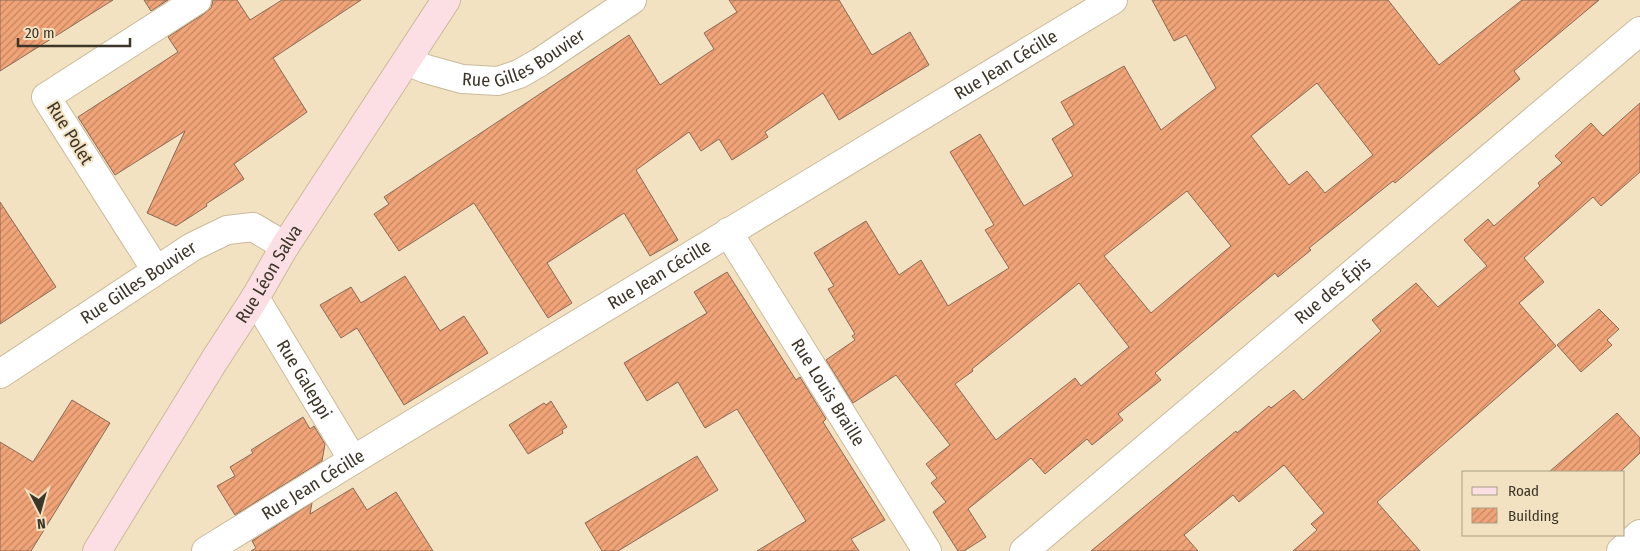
<svg xmlns="http://www.w3.org/2000/svg" width="1640" height="551" viewBox="0 0 1640 551" font-family="'Fira Sans Condensed',sans-serif">
<style>
.building{fill:url(#building-hatch);stroke:#896a58;fill-rule:evenodd}
.lines{fill:none;stroke-linecap:round;stroke-linejoin:round}
.street-casing{stroke:#caba9a;stroke-width:30}
.secondary-casing{stroke:#caba9a;stroke-width:30}
.street{stroke:#fff;stroke-width:28}
.secondary{stroke:#fcdfe4;stroke-width:28}
.labels{text-anchor:middle;stroke-width:4;stroke-linejoin:round;paint-order:stroke}
.street-label{font-size:18px;fill:#3c3528;stroke:#f3e2c1}
</style>
<defs>
<pattern id="building-hatch" width="6" height="6" patternUnits="userSpaceOnUse" patternTransform="scale(1.25)"><rect width="6" height="6" fill="#f1a477"/><path d="M-1 1l2-2M0 6l6-6M5 7l2-2" fill="none" stroke="#c48662"/></pattern>
</defs>
<rect width="100%" height="100%" fill="#f3e2c1"/>
<path class="building" d="M 0,0 L 113,0 L 0,71 Z
M 144,0 L 168,0 L 151,11 Z
M 213,0 L 237,0 L 250,20 L 282,0 L 361,0 L 273,58 L 307,112 L 234,164 L 244,179 L 206,204 L 207,206 L 176,226 L 147,213 L 185,131 L 115,175 L 78,117 L 178,52 L 168,37 L 205,13 L 211,8 Z
M 729,0 L 839,0 L 872,55 L 910,32 L 929,65 L 839,120 L 823,93 L 765,132 L 768,137 L 732,160 L 719,139 L 701,151 L 689,132 L 636,170 L 678,240 L 650,256 L 624,213 L 547,263 L 572,303 L 548,318 L 474,203 L 399,251 L 374,214 L 389,204 L 384,197 L 629,35 L 660,85 L 714,49 L 704,33 L 737,12 Z
M 1152,0 L 1388,0 L 1439,65 L 1522,0 L 1599,0 L 1514,71 L 1520,79 L 1395,183 L 1393,181 L 1309,248 L 1311,250 L 1278,277 L 1275,273 L 1155,373 L 1161,380 L 1118,414 L 1123,420 L 1092,445 L 1087,439 L 1045,474 L 1031,458 L 968,509 L 986,537 L 964,551 L 958,551 L 933,512 L 946,502 L 931,483 L 937,478 L 926,464 L 950,445 L 896,375 L 853,403 L 826,360 L 855,340 L 852,336 L 855,334 L 828,289 L 834,286 L 814,253 L 866,221 L 899,275 L 921,260 L 948,306 L 1009,268 L 985,230 L 994,225 L 950,152 L 980,134 L 1024,206 L 1073,176 L 1052,139 L 1074,125 L 1061,102 L 1124,66 L 1161,130 L 1216,88 L 1186,35 L 1174,41 ZM 1317,83 L 1373,155 L 1325,193 L 1307,171 L 1289,185 L 1251,136 ZM 1187,191 L 1231,246 L 1151,313 L 1104,256 ZM 1079,283 L 1129,347 L 1081,386 L 1075,378 L 996,440 L 955,384 L 973,371 L 972,369 Z
M 1640,103 L 1640,172 L 1601,206 L 1593,197 L 1524,258 L 1544,282 L 1519,303 L 1556,346 L 1377,502 L 1420,551 L 1293,551 L 1317,530 L 1311,524 L 1324,513 L 1284,465 L 1239,502 L 1233,495 L 1184,535 L 1198,551 L 1091,551 L 1236,431 L 1237,433 L 1269,406 L 1271,408 L 1294,390 L 1303,400 L 1381,331 L 1372,320 L 1416,283 L 1438,307 L 1487,266 L 1464,240 L 1488,219 L 1494,226 L 1540,186 L 1538,183 L 1562,163 L 1555,156 L 1591,123 L 1603,136 Z
M 0,202 L 56,287 L 0,324 Z
M 727,272 L 796,380 L 800,377 L 826,419 L 823,422 L 885,520 L 851,539 L 859,551 L 757,551 L 806,521 L 737,409 L 705,428 L 678,382 L 647,401 L 624,363 L 707,313 L 694,292 Z
M 405,276 L 440,331 L 464,316 L 488,353 L 404,405 L 357,328 L 341,338 L 320,305 L 351,287 L 361,303 Z
M 1599,309 L 1619,329 L 1607,340 L 1612,345 L 1581,372 L 1557,345 Z
M 72,400 L 110,423 L 31,551 L 0,551 L 0,442 L 33,462 Z
M 551,401 L 567,427 L 562,430 L 563,433 L 528,454 L 509,425 L 544,403 L 546,405 Z
M 1617,413 L 1640,438 L 1640,453 L 1620,472 L 1549,472 Z
M 303,417 L 310,429 L 314,426 L 325,444 L 322,461 L 235,515 L 217,486 L 235,476 L 230,467 L 253,453 L 251,450 Z
M 697,456 L 718,490 L 618,551 L 602,551 L 585,523 Z
M 353,488 L 367,510 L 396,492 L 433,551 L 251,551 L 256,548 L 252,541 L 312,503 L 310,514 Z"/>
<g class="lines">
<defs>
<g id="street">
<path id="s1" d="M 407,61 L 426,69 L 462,79 L 498,81 L 519,74 L 540,62 L 632,0"/>
<path id="s2" d="M 728,232 L 927,551"/>
<path d="M 156,270 L 46,97 L 197,0"/>
<path id="s3" d="M 255,298 L 353,460"/>
<path id="s4" d="M 0,374 L 192,247 L 227,230 L 253,227 L 285,246"/>
<path id="s5" d="M 206,551 L 353,460 L 1113,0"/>
<path id="s6" d="M 1024,551 L 1640,31"/>
<path d="M 1621,551 L 1640,534"/>
</g>
<g id="secondary">
<path id="s7" d="M 97,551 L 214,361 L 255,298 L 285,246 L 446,0"/>
</g>
</defs>
<use href="#street" class="street-casing"/>
<use href="#secondary" class="secondary-casing"/>
<use href="#street" class="street"/>
<use href="#secondary" class="secondary"/>
</g>
<g class="labels">
<g class="street-label">
<text dy="6" stroke="none"><textPath href="#s1" startOffset="125">Rue Gilles Bouvier</textPath></text>
<text dy="6" stroke="none"><textPath href="#s5" startOffset="936">Rue Jean Cécille</textPath></text>
<text transform="translate(70 133) rotate(58)" y="6">Rue Polet</text>
<text dy="6" stroke="none"><textPath href="#s7" startOffset="326">Rue Léon Salva</textPath></text>
<text dy="6" stroke="none"><textPath href="#s5" startOffset="531">Rue Jean Cécille</textPath></text>
<text dy="6" stroke="none"><textPath href="#s4" startOffset="166">Rue Gilles Bouvier</textPath></text>
<text dy="6" stroke="none"><textPath href="#s6" startOffset="404">Rue des Épis</textPath></text>
<text dy="6" stroke="none"><textPath href="#s3" startOffset="95">Rue Galeppi</textPath></text>
<text dy="6" stroke="none"><textPath href="#s2" startOffset="189">Rue Louis Braille</textPath></text>
<text dy="6" stroke="none"><textPath href="#s5" startOffset="126">Rue Jean Cécille</textPath></text>
</g>
</g>
<rect x="1462" y="471" width="162" height="65" fill="#f3e2c1" stroke="#aa9d84"/>
<rect x="1472" y="487" width="25" height="8" fill="#fcdfe4" stroke="#aa9d84"/>
<text x="1508" y="496" font-size="15" fill="#3c3528">Road</text>
<rect x="1472" y="508" width="25" height="15" fill="url(#building-hatch)" stroke="#aa9d84"/>
<text x="1508" y="521" font-size="15" fill="#3c3528">Building</text>
<g transform="translate(40 511) rotate(174)" stroke="#f3e2c1" stroke-width="4" paint-order="stroke">
<path d="M0-4L9 19L0 12L-9 19Z" fill="#3c3528"/>
<text y="-8" font-size="14" font-weight="bold" text-anchor="middle" fill="#3c3528">N</text>
</g>
<path d="M18 38v8h112v-8" fill="none" stroke="#3c3528" stroke-width="2.5"/>
<text x="25" y="38" font-size="15" fill="#3c3528" stroke="#f3e2c1" stroke-width="4" paint-order="stroke">20 m</text>
</svg>
